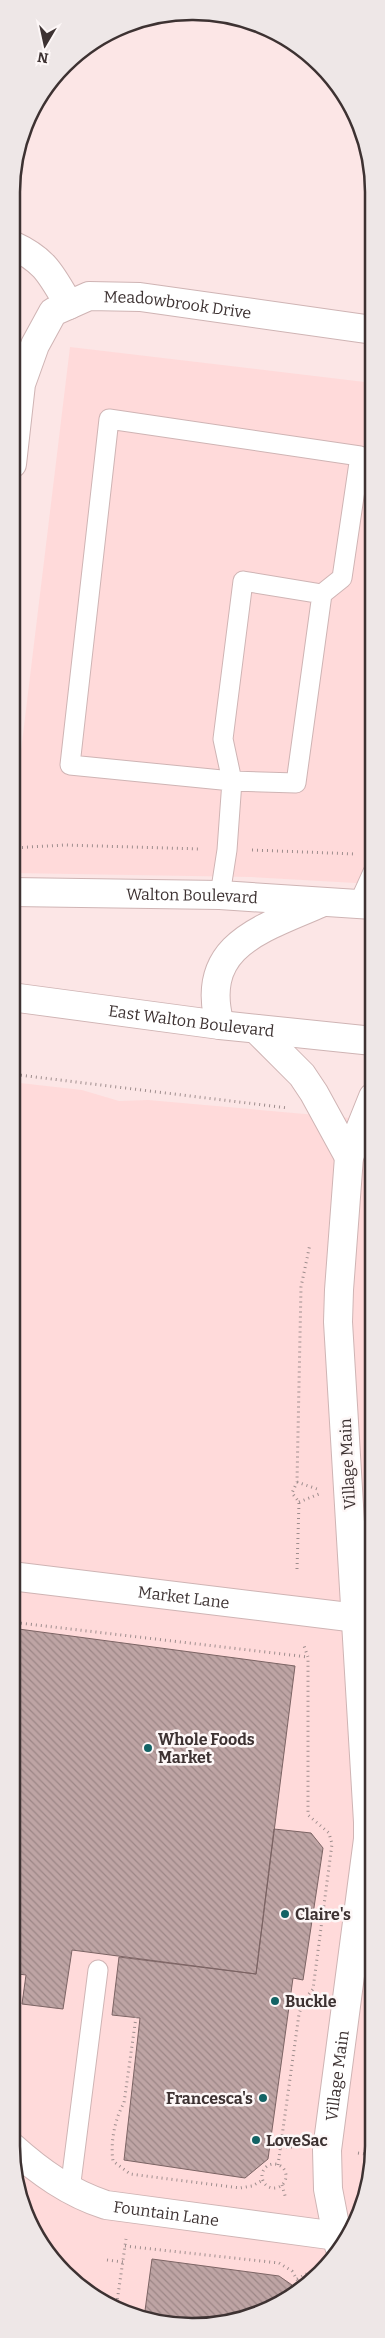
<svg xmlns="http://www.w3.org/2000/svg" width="385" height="2338" viewBox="0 0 385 2338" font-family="Bitter,serif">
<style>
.built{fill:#ffdada}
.building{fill:url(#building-back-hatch);stroke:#7c6464}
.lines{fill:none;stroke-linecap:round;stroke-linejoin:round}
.service-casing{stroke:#cfb4b4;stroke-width:21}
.minor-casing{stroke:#cfb4b4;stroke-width:30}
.secondary-casing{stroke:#cfb4b4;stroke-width:30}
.path{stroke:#9e8d8d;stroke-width:3;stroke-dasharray:1 4;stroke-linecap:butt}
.service{stroke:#fff;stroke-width:19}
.minor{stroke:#fff;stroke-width:28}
.secondary{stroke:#fff;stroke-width:28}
.poi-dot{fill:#136365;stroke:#fdf7f7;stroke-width:2}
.labels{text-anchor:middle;stroke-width:5;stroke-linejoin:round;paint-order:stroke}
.street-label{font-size:16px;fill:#3d3232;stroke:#fdf7f7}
.poi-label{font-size:16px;font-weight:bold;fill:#3d3232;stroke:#fdf7f7;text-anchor:start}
.rim{fill:none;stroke:#3d3232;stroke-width:2.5}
</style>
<defs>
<pattern id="building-back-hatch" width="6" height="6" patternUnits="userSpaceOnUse" patternTransform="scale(1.25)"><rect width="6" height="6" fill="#bea4a4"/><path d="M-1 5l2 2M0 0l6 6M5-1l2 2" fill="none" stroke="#9c8686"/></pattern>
</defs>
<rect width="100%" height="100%" fill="#fce6e6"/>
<path class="built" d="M 70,347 L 373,383 L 373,884 L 251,877 L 12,873 L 12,825 Z
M 11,1082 L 82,1090 L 119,1101 L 148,1100 L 373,1120 L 373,2158 L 355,2226 L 312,2282 L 251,2317 L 181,2326 L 123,2313 L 64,2273 L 25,2215 L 11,2146 Z"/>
<path class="building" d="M 11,1628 L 295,1666 L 256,1974 L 72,1950 L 63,2009 L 22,2004 L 26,1975 L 11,1973 Z
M 274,1829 L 311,1833 L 323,1848 L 303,1980 L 293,1978 L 268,2159 L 245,2178 L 124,2160 L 140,2018 L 112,2015 L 119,1957 L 256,1974 Z
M 152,2259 L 279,2276 L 292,2285 L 293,2293 L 251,2317 L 181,2326 L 144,2318 Z"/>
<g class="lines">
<defs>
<path id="service" d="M 220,895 L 227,850 L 232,781 L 70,765 L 109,419 L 360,456 L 342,578 L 322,594 L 296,783 L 232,781 L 223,739 L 243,581 L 322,594
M 359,903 L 373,872
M 70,2190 L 98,1970"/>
<g id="minor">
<path d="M 12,245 C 45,260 51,274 69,305"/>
<path id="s1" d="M 12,464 L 21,384 L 35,345 L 53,312 L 89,296 L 140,297 L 373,330"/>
<path d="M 256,1029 L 302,1075 L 314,1093 L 349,1157"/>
<path id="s2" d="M 11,1576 L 357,1618"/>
<path id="s3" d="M 12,2147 C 40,2172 69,2193 106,2205 L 337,2236"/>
<path id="s4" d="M 339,2246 L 328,2189 L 327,2150 L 368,1839 L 368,1822 L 338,1322 L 339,1290 L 349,1157 L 373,1097"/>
</g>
<g id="secondary">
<path id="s5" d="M 12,892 L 220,895 L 373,905"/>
<path id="s6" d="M 11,997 L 220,1025 L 373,1041"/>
<path d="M 220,1025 C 198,945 262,929 321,903"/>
</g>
</defs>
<use href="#service" class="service-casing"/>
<use href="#minor" class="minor-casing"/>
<use href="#secondary" class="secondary-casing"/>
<path class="path" d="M 12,848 L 65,845 L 201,849
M 252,850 L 356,854
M 11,1074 L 288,1108
M 297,1482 L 317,1489
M 299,1502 L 319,1494
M 297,1569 L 299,1502 L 292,1493 L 297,1482 L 301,1287 L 310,1244
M 11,1622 L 308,1657
M 136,2017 L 124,2103 C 115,2118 110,2143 113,2161 L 130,2174 L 240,2188 L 252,2186 L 263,2180
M 281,2147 L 295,2147
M 358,2153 L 365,2154 L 373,2090
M 366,2154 L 373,2148
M262 2176a12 12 0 1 1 24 0a12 12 0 1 1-24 0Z
M 278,2165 L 299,2014 L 304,2000 L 313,1989 L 332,1844 L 329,1833 L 308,1815 L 308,1657 L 303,1643
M 282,2185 L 286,2199
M 125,2246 L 279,2263 L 292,2271 L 302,2288
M 107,2260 L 123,2262
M 297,2279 L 320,2267
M 116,2309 L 126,2239"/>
<use href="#service" class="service"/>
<use href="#minor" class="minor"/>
<use href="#secondary" class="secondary"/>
</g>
<g class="poi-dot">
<circle cx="148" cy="1748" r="5"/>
<circle cx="285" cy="1914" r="5"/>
<circle cx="275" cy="2001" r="5"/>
<circle cx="263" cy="2098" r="5"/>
<circle cx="256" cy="2140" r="5"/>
</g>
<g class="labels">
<g class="street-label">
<text dy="6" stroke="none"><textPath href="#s1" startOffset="288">Meadowbrook Drive</textPath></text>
<text dy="6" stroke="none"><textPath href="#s5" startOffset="180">Walton Boulevard</textPath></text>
<text dy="6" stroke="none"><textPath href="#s6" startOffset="182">East Walton Boulevard</textPath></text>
<text transform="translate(347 1464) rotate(-93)" y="6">Village Main</text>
<text dy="6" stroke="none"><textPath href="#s2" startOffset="174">Market Lane</textPath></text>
<text dy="6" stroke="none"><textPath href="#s4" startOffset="172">Village Main</textPath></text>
<text dy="6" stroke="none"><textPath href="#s3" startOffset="172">Fountain Lane</textPath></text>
</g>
<g class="poi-label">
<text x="158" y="1745">Whole Foods<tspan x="158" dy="18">Market</tspan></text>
<text x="295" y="1920">Claire's</text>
<text x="285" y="2007">Buckle</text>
<text x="253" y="2104" text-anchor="end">Francesca's</text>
<text x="266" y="2146">LoveSac</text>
</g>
</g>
<path d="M0 0H385V2338H0ZM192 20H193A172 172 0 0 1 365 192V2146A172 172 0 0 1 193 2318H192A172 172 0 0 1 20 2146V192A172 172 0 0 1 192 20Z" fill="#eee7e7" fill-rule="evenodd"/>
<path class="rim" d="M192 20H193A172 172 0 0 1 365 192V2146A172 172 0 0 1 193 2318H192A172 172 0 0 1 20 2146V192A172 172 0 0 1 192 20Z"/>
<g transform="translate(45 45) rotate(189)" stroke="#fdf7f7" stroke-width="4" paint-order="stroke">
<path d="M0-4L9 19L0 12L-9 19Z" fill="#3d3232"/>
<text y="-8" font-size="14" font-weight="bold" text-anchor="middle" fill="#3d3232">N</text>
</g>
</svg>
